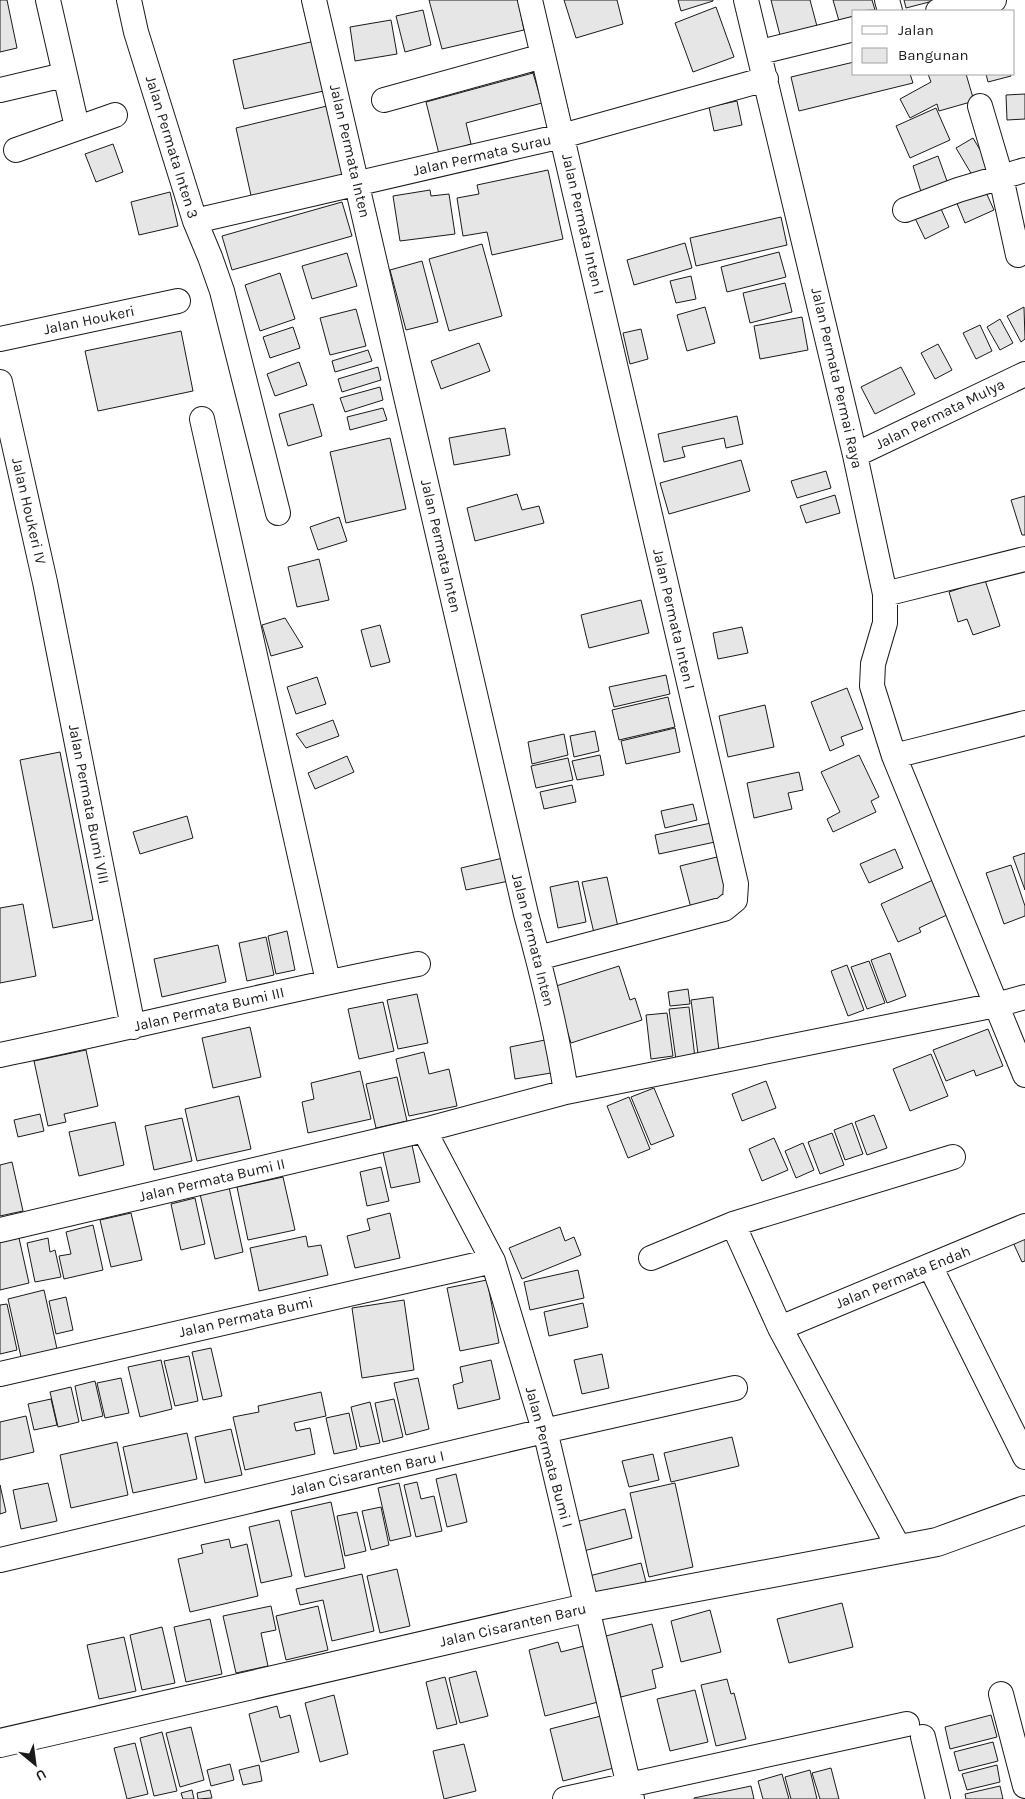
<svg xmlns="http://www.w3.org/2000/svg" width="1025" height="1799" viewBox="0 0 1025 1799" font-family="Karla,sans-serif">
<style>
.building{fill:#e6e6e6;stroke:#1a1a1a}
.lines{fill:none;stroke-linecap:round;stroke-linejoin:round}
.minor-casing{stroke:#1a1a1a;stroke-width:26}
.tertiary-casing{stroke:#1a1a1a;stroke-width:30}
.minor{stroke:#fff;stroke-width:24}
.tertiary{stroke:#fff;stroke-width:28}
.labels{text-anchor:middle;stroke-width:4;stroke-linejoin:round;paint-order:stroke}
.street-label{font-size:15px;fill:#1a1a1a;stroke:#fff}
</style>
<rect width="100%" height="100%" fill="#fff"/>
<path class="building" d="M 0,0 L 7,0 L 17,48 L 0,52 Z
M 429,0 L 518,0 L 524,30 L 442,49 Z
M 564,0 L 617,0 L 623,24 L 576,38 Z
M 678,0 L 713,0 L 713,1 L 681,11 Z
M 771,0 L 810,0 L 818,30 L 781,39 Z
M 833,0 L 872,0 L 875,10 L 854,11 L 854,16 L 839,21 Z
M 904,0 L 937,0 L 906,8 Z
M 716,7 L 734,57 L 693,72 L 675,23 Z
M 423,10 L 431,45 L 405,52 L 396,16 Z
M 391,20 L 397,54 L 355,61 L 350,27 Z
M 315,41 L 328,90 L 244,109 L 233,60 Z
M 854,62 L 854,74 L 910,74 L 913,83 L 799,111 L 791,77 Z
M 533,73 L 542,103 L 466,123 L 471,144 L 439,154 L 426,102 Z
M 928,74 L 966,74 L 974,101 L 939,111 L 937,104 L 910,118 L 900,99 L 931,82 Z
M 986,74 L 1010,74 L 1011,76 L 988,82 Z
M 1025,94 L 1025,119 L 1007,120 L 1006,95 Z
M 737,101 L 742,125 L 714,131 L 709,107 Z
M 327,106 L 343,176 L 252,200 L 236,128 Z
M 936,108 L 950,140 L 910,158 L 896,126 Z
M 973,138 L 992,170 L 975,180 L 956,148 Z
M 113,144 L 123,172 L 96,182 L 85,154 Z
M 938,156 L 948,184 L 922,195 L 913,166 Z
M 548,170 L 563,239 L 492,255 L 487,232 L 463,236 L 457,198 L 479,194 L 477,185 Z
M 984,188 L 994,210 L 965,223 L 956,201 Z
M 430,190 L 431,196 L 449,194 L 455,234 L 400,241 L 393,196 Z
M 170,192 L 178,226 L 139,235 L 131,202 Z
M 342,202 L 352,236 L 232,270 L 222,236 Z
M 938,202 L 949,227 L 925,239 L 913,214 Z
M 781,217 L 787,245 L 696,266 L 690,238 Z
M 685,243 L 692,268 L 634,285 L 627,260 Z
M 482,244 L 502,316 L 449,331 L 429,259 Z
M 779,252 L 786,277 L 727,292 L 721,267 Z
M 347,253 L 357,286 L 312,299 L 302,266 Z
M 422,261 L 438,322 L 406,330 L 390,270 Z
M 280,273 L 295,319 L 260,331 L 245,285 Z
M 691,276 L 696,299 L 676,303 L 670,281 Z
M 785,283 L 792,312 L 750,323 L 743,293 Z
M 705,307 L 715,343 L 687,351 L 677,315 Z
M 1024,307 L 1025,339 L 1021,342 L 1007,316 Z
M 356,309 L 366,346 L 330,355 L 320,318 Z
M 802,317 L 808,350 L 760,359 L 754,326 Z
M 1000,319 L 1013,343 L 1000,350 L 987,327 Z
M 980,325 L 992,351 L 976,359 L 963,333 Z
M 293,327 L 300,348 L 270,358 L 263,337 Z
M 641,329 L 648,359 L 630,364 L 623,333 Z
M 181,331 L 193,391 L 98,411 L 85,351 Z
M 479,343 L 490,371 L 441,389 L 431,361 Z
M 938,344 L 952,370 L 935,379 L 921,353 Z
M 368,350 L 372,361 L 335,372 L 332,361 Z
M 299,362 L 307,385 L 275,396 L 267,374 Z
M 378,367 L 381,380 L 342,392 L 338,379 Z
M 901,367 L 915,394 L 875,414 L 861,387 Z
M 380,387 L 383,400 L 345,412 L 340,398 Z
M 313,404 L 322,436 L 288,446 L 279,414 Z
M 383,408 L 387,420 L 350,430 L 347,417 Z
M 737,416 L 743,444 L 726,448 L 724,438 L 682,447 L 685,457 L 664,462 L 658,434 Z
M 505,428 L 510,455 L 454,465 L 449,438 Z
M 390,438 L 406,509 L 346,523 L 330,452 Z
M 741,460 L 750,491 L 669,514 L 660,483 Z
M 826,471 L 831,488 L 797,498 L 791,481 Z
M 517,494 L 522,510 L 539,506 L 544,523 L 475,541 L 467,508 Z
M 835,495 L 840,513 L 806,523 L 800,506 Z
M 1025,496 L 1025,535 L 1022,535 L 1011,500 Z
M 339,517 L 347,541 L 318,550 L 310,527 Z
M 319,559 L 329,600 L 297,607 L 288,567 Z
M 985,580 L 1000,626 L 973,635 L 967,619 L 958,622 L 949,592 Z
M 641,600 L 649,633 L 589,648 L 581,615 Z
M 285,618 L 303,647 L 271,656 L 262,625 Z
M 380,625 L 390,662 L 371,667 L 361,630 Z
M 742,627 L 748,653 L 718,659 L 713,633 Z
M 666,675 L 670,694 L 614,707 L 609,687 Z
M 317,677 L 326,704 L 296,714 L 287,687 Z
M 847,688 L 863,729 L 841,737 L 844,745 L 830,751 L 811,702 Z
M 668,697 L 675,727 L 619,740 L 612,710 Z
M 765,705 L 774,747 L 728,757 L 719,716 Z
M 333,720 L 339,736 L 306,748 L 296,734 Z
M 675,728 L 680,752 L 626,764 L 621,741 Z
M 595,731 L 599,751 L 574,757 L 570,736 Z
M 564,734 L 568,755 L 532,764 L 528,742 Z
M 60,752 L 93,920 L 53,928 L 20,760 Z
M 600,755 L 604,775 L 577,780 L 572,761 Z
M 859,755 L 879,797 L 871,801 L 876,812 L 833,832 L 827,819 L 840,812 L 821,772 Z
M 347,756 L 354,772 L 315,789 L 308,773 Z
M 568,758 L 573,780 L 536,788 L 531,766 Z
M 799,772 L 803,790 L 788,793 L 792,809 L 754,818 L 747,783 Z
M 572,785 L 576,802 L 544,809 L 540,792 Z
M 693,804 L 697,820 L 665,828 L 661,811 Z
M 187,816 L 193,838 L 140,854 L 133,832 Z
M 711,823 L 715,842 L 659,854 L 655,835 Z
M 895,849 L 903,868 L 869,883 L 860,864 Z
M 1025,853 L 1025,890 L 1013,857 Z
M 717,857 L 728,899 L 691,908 L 680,866 Z
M 503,858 L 509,881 L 466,890 L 461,868 Z
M 1011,865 L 1025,906 L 1025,916 L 1004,924 L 986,873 Z
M 607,877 L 618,927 L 594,933 L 582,882 Z
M 933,880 L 949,914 L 919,928 L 921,932 L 898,942 L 881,904 Z
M 578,881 L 586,922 L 558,928 L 550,887 Z
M 23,904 L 36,976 L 0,983 L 0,908 Z
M 287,931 L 295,970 L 276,974 L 268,936 Z
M 266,937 L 274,975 L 247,981 L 239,943 Z
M 218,945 L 226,982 L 162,997 L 154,959 Z
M 890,953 L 906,996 L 887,1003 L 871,960 Z
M 869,961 L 885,1003 L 867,1009 L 851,967 Z
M 847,965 L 864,1010 L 848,1016 L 831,971 Z
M 619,966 L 630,1000 L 635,998 L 642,1020 L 571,1043 L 553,987 Z
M 688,989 L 690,1004 L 670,1006 L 668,992 Z
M 417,994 L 428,1043 L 398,1049 L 387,1000 Z
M 713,997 L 719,1051 L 698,1054 L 691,1000 Z
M 383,1002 L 394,1051 L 359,1059 L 348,1009 Z
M 689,1007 L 695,1058 L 676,1060 L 669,1009 Z
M 667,1013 L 673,1056 L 651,1059 L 646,1015 Z
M 250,1027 L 261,1077 L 213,1088 L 202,1038 Z
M 988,1029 L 1003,1066 L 976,1076 L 974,1070 L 946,1081 L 933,1050 Z
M 545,1040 L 551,1073 L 515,1079 L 510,1047 Z
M 86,1050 L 98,1106 L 64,1114 L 66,1122 L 48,1126 L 34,1061 Z
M 424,1052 L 429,1074 L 449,1069 L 457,1106 L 409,1116 L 396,1059 Z
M 931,1054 L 948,1096 L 910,1111 L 893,1069 Z
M 360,1071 L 371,1119 L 308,1133 L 302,1102 L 314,1099 L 311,1083 Z
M 397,1077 L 407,1121 L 376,1128 L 366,1084 Z
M 766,1081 L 776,1108 L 742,1121 L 732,1094 Z
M 654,1088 L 674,1136 L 651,1145 L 631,1097 Z
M 239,1096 L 251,1149 L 197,1161 L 185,1109 Z
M 629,1097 L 650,1149 L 628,1158 L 607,1106 Z
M 40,1114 L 44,1131 L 18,1137 L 14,1120 Z
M 874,1115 L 887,1148 L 867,1155 L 855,1122 Z
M 182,1118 L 192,1161 L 154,1170 L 145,1126 Z
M 115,1122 L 124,1165 L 79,1176 L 69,1132 Z
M 852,1123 L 863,1154 L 845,1160 L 834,1130 Z
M 832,1133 L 844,1165 L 820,1174 L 808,1142 Z
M 774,1138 L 788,1170 L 762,1181 L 749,1149 Z
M 803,1143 L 814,1170 L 796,1178 L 785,1151 Z
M 412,1145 L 420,1182 L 391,1188 L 383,1152 Z
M 12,1162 L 23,1211 L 0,1216 L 0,1165 Z
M 381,1167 L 389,1201 L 367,1206 L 360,1172 Z
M 283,1177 L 295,1230 L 248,1240 L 237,1187 Z
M 229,1187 L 243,1252 L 215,1259 L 200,1194 Z
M 195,1198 L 205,1244 L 181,1250 L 171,1204 Z
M 131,1213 L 142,1260 L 111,1267 L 100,1220 Z
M 390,1213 L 400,1258 L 355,1268 L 347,1236 L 370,1230 L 367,1219 Z
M 93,1225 L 103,1270 L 64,1279 L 59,1256 L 71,1254 L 66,1232 Z
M 560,1227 L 565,1241 L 574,1237 L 581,1255 L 522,1279 L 509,1248 Z
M 1025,1231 L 1025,1261 L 1022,1262 L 1011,1238 Z
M 306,1236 L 308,1247 L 321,1245 L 328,1275 L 259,1291 L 250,1248 Z
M 19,1238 L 29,1283 L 0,1290 L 0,1242 Z
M 48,1238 L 50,1252 L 55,1250 L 61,1277 L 35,1282 L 27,1243 Z
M 578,1270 L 584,1298 L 530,1310 L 524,1282 Z
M 487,1280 L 499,1343 L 460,1351 L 447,1288 Z
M 44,1290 L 57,1349 L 21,1357 L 8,1299 Z
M 66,1297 L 73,1330 L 56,1334 L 49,1301 Z
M 404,1300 L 414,1370 L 362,1378 L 352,1308 Z
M 583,1303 L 588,1327 L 549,1336 L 544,1312 Z
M 7,1304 L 17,1350 L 0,1354 L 0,1305 Z
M 211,1348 L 222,1396 L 203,1400 L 192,1352 Z
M 602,1354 L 609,1388 L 582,1394 L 574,1360 Z
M 189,1356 L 198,1401 L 175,1406 L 164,1361 Z
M 161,1360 L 172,1409 L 140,1417 L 128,1367 Z
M 491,1360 L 500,1399 L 458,1409 L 453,1385 L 463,1382 L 460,1367 Z
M 121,1378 L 129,1413 L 105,1418 L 97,1383 Z
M 418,1378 L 429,1429 L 406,1435 L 394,1383 Z
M 95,1381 L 103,1416 L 82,1421 L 75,1386 Z
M 71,1387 L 79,1422 L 58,1427 L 50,1392 Z
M 321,1392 L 326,1416 L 294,1423 L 296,1431 L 310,1428 L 315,1454 L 245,1470 L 233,1417 L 259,1412 L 258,1406 Z
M 51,1399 L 57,1425 L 34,1430 L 28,1404 Z
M 394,1399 L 403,1437 L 383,1442 L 375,1403 Z
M 370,1402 L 380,1443 L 360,1447 L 351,1407 Z
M 349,1413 L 357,1449 L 334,1454 L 326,1418 Z
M 26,1416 L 34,1452 L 0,1460 L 0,1422 Z
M 231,1429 L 242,1475 L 205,1483 L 195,1437 Z
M 187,1433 L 197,1479 L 133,1493 L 123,1447 Z
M 732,1437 L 739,1466 L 671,1482 L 664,1453 Z
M 117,1442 L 128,1495 L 71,1508 L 60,1455 Z
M 653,1454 L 659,1480 L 629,1487 L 622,1461 Z
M 456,1474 L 467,1522 L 447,1527 L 436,1479 Z
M 417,1482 L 421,1499 L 434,1496 L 442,1531 L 416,1537 L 404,1485 Z
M 48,1483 L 57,1521 L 21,1529 L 13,1490 Z
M 399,1483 L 411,1536 L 390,1541 L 378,1488 Z
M 675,1483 L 693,1567 L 649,1577 L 630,1493 Z
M 0,1485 L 6,1512 L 0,1514 Z
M 331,1502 L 345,1568 L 305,1577 L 291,1511 Z
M 381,1507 L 389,1545 L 371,1550 L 362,1511 Z
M 625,1509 L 632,1538 L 580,1552 L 572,1523 Z
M 357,1512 L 366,1551 L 345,1556 L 337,1516 Z
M 279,1520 L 292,1576 L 261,1583 L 249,1527 Z
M 229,1539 L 231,1548 L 247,1544 L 258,1596 L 190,1612 L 178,1559 L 203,1553 L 201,1545 Z
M 641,1563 L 646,1582 L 590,1596 L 585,1577 Z
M 397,1569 L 410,1626 L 380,1633 L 367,1576 Z
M 362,1574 L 374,1631 L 332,1641 L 323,1600 L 300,1605 L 296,1589 Z
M 842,1603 L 853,1647 L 789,1663 L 777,1619 Z
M 271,1606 L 276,1630 L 261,1633 L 268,1666 L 236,1673 L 223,1616 Z
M 318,1606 L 328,1650 L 286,1660 L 276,1616 Z
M 710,1610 L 721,1652 L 681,1662 L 671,1621 Z
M 210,1619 L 222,1674 L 186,1682 L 174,1627 Z
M 652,1624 L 663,1667 L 652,1670 L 656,1688 L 621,1697 L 606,1636 Z
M 162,1627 L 175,1683 L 142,1690 L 130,1635 Z
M 124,1637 L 136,1691 L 99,1699 L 87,1645 Z
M 558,1642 L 561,1652 L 584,1646 L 598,1702 L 545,1716 L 529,1650 Z
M 476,1671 L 488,1716 L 460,1723 L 449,1678 Z
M 445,1677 L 457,1724 L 437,1729 L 426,1682 Z
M 727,1679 L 731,1694 L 734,1693 L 746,1739 L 716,1746 L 701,1685 Z
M 695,1690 L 708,1742 L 670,1751 L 657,1699 Z
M 334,1695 L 348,1754 L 320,1762 L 305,1703 Z
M 277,1706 L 280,1718 L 290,1715 L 299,1752 L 261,1762 L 249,1714 Z
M 991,1715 L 997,1737 L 950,1749 L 945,1727 Z
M 601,1716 L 614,1768 L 563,1781 L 550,1729 Z
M 191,1727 L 204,1780 L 180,1787 L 166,1733 Z
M 162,1732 L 177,1791 L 154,1796 L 140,1738 Z
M 993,1742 L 998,1761 L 959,1771 L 954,1752 Z
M 135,1743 L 148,1794 L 127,1799 L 114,1748 Z
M 464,1744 L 476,1791 L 444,1799 L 433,1751 Z
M 230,1764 L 234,1780 L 211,1786 L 207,1770 Z
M 259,1765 L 262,1781 L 243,1785 L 239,1770 Z
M 997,1765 L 1000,1782 L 967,1790 L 962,1774 Z
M 831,1768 L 839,1799 L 820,1799 L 812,1773 Z
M 810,1770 L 817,1799 L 791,1799 L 785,1777 Z
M 782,1774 L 789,1799 L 763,1799 L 758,1781 Z
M 751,1786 L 754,1799 L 694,1799 L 694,1798 Z
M 1000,1786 L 1003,1799 L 966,1799 L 965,1794 Z
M 192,1790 L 194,1799 L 183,1799 L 181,1793 Z
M 210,1790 L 212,1798 L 198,1799 L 197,1793 Z"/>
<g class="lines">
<defs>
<path id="minor" d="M 48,0 L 77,127
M 129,0 L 136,32 L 195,221 L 210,257 L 222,291 L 278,513
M 314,0 L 526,914 C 542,972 557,1032 566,1092
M 530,0 L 736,884 L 735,900 L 724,909 L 538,958
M 746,0 L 855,455 L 885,594 L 885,623 L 873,664 L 872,686 L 894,756 L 1025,1075
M 887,0 L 890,11
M 938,11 L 994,0
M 760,52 L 854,29
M 0,90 L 64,75
M 384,100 L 543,56
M 980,106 L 1001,177 L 1018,255
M 16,150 L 115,115
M 905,210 L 958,190 L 1025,170
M 195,221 L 562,136 L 766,79
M 0,339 L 178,301
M 0,382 L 45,582 L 133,1027
M 202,419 L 328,981
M 855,455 L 1025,374
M 885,594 L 1025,559
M 894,756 L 1025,723
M 0,1055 C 140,1026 278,991 418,964
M 424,1130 L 493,1261 L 548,1443 L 632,1799
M 0,1230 L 424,1130 L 566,1092 L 996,1005 L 1025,997
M 651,1258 L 733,1224
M 930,1266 L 1025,1457
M 780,1328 L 1025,1226
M 0,1374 L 493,1261
M 900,1550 L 780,1328 L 733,1224 L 953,1157
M 0,1560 L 544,1431 L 735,1388
M 1001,1694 L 1025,1786
M 923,1737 L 938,1799
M 565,1799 L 907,1724"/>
<path id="tertiary" d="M 0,1743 L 586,1608 L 937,1542 L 1025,1510"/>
</defs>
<use href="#minor" class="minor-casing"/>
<use href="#tertiary" class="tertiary-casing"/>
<use href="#minor" class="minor"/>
<use href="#tertiary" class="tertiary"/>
</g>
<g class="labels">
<g class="street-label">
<text transform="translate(172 147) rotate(73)" y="5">Jalan Permata Inten 3</text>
<text transform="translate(350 151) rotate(77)" y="5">Jalan Permata Inten</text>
<text transform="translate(482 155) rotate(-13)" y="5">Jalan Permata Surau</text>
<text transform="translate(583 224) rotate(77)" y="5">Jalan Permata Inten I</text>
<text transform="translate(89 320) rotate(-12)" y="5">Jalan Houkeri</text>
<text transform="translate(837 378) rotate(77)" y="5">Jalan Permata Permai Raya</text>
<text transform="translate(940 414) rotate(-26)" y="5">Jalan Permata Mulya</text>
<text transform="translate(29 511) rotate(77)" y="5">Jalan Houkeri IV</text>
<text transform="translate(441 546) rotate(77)" y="5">Jalan Permata Inten</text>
<text transform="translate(674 619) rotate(77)" y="5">Jalan Permata Inten I</text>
<text transform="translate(89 804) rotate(79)" y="5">Jalan Permata Bumi VIII</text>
<text transform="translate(533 940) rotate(76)" y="5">Jalan Permata Inten</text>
<text transform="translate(209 1009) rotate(-13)" y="5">Jalan Permata Bumi III</text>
<text transform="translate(212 1180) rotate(-13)" y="5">Jalan Permata Bumi II</text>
<text transform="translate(903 1277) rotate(-22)" y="5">Jalan Permata Endah</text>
<text transform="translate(246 1317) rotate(-13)" y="5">Jalan Permata Bumi</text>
<text transform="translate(549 1457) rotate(75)" y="5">Jalan Permata Bumi I</text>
<text transform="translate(367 1473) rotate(-13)" y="5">Jalan Cisaranten Baru I</text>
<text transform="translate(513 1625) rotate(-13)" y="5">Jalan Cisaranten Baru</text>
</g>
</g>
<rect x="852" y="10" width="162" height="65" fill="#ffffff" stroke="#a3a3a3"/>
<rect x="862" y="26" width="25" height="8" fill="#ffffff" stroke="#a3a3a3"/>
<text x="898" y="35" font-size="15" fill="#1a1a1a">Jalan</text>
<rect x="862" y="48" width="25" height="15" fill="#e6e6e6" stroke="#a3a3a3"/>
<text x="898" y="60" font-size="15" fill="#1a1a1a">Bangunan</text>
<g transform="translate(35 1764) rotate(151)" stroke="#ffffff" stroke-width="4" paint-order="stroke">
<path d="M0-4L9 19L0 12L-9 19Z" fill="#1a1a1a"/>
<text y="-8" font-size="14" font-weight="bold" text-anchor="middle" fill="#1a1a1a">U</text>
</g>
</svg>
